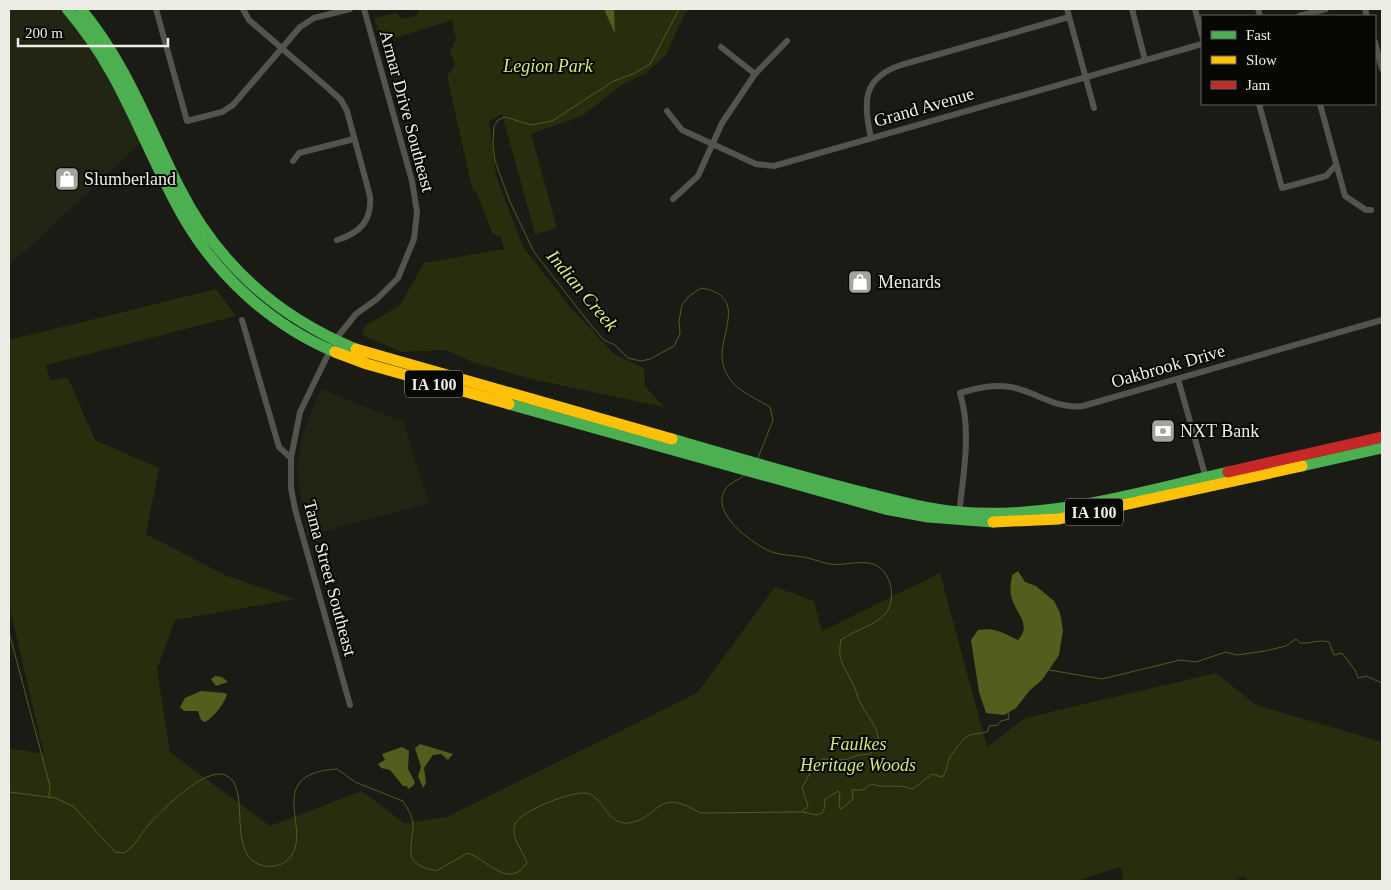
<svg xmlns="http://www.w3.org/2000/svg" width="1391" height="890" viewBox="0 0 1391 890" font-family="'Times New Roman',serif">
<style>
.built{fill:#232514}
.green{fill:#292c0d}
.water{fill:#555d1e}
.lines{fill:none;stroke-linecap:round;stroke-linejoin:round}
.stream{stroke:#555d1e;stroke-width:1}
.street{stroke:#535450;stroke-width:6}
.fast{stroke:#4caf50;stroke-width:11}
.slow{stroke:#ffc107;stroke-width:11}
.jam{stroke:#c62828;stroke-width:11}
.labels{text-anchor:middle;stroke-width:4;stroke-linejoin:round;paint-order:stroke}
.shield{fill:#070704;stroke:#a7a9a2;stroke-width:1}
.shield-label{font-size:16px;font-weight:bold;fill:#eceee6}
.park-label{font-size:18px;font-style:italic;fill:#d7e772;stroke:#070704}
.street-label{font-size:18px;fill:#eceee6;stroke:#070704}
.poi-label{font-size:18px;fill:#eceee6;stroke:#070704;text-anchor:start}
.water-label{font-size:19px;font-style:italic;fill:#dded77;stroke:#070704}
</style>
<rect width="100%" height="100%" fill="#1a1b15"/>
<path class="built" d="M 9,9 L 60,9 L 101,58 L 113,80 L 141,142 L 32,245 L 9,265 Z
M 321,389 L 403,422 L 429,503 L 307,536 L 297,469 L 302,435 Z"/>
<path class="green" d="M 419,9 L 689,9 L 684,15 L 666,55 L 646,73 L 623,84 L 582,116 L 531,134 L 557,228 L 535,234 L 502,114 L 489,121 L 496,176 L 523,247 L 571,308 L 614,354 L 644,368 L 645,386 L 664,407 L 536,380 L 472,362 L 446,350 L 401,352 L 362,335 L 365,326 L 400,305 L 424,263 L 504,249 L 501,237 L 493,234 L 477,194 L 472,188 L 447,76 L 455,65 L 450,51 L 456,40 L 452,20 L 382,42 L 374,18 L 396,13 L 402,19 L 418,15 Z
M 216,289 L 236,316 L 46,365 L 50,380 L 68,378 L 95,440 L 159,468 L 146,534 L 225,575 L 295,599 L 175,620 L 157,669 L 170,752 L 270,826 L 362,791 L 404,823 L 447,817 L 697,693 L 775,587 L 814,601 L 822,631 L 940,573 L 987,747 L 1025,718 L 1216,673 L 1256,705 L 1382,742 L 1382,881 L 1250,881 L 1243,876 L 1235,881 L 1123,881 L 1121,867 L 1076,881 L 9,881 L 9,748 L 44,754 L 9,605 L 9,340 Z"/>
<path class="water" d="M 604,9 L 614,9 L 615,34 Z
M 1018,571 L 1025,582 L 1036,586 L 1054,601 L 1060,613 L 1063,630 L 1059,655 L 1042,680 L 1030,690 L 1016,708 L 1004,715 L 986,713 L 979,692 L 971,640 L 978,630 C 995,627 1003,633 1018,640 C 1032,625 1017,615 1012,599 C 1009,591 1011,583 1012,575 Z
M 215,676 L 222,677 L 228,682 L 216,686 L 211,679 Z
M 201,691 C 208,692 223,692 227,694 C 226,702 212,719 205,722 L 201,720 L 198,711 L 184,711 L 180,707 L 185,698 Z
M 420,744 L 453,754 L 448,760 L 441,754 L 433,755 L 424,768 L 426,783 L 423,788 L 418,776 L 421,767 L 415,748 Z
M 402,747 L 409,751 L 408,769 L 415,782 L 413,786 L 408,789 L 407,786 L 403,786 L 390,770 L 381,768 L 378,764 L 385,760 L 382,754 Z"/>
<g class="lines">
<path class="stream" d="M 679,9 L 651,63 L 635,73 L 614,81 L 552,121 L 531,125 L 505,117 L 498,120 L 494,126 L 493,144 L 495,161 L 510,202 L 534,252 L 590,324 L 604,340 L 615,345 L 628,358 L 641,361 L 650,359 L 674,346 L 680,334 L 679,321 L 682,305 L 689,296 L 701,288 C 751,296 716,337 723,364 C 729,389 751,395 770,407 L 773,420 L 758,458
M 9,632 L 50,786 L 49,797
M 1049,670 L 1102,679 L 1180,660 L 1196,662 L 1226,652 L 1237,655 L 1265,651 L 1286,646 L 1296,639 L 1300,643 C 1311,644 1319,639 1329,642 L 1334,655 L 1342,653 L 1355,670 L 1358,678 L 1366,676 L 1382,683
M 9,792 L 55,798 L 73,806 L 115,852 L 124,853 C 136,846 141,833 151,822 C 163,809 205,767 225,775 C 254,786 223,857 264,866 C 271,867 279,866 285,862 C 320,837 257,774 337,769 L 355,782 L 403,801 C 407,808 412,815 413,823 C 414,834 407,853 414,861 C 419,867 429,869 436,871 L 468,853 C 488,860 508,890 527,863 C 523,850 510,838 515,824 C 520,811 577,788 590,794 C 604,801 609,825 628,823 C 660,820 655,785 700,813 L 802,812 L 808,806 L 802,788 L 816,762 L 824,759 L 845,760 L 858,755 L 870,754 L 879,744 C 878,726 870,720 862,706 C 857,698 856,688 851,680 C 843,664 837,660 841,640 C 854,630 875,626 886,613 C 897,598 891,570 873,564 C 860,560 843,566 830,564 C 823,563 816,560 808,558 C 795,555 780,556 767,550 C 750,541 715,516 723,494 C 727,482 738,482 745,474
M 803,812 L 816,815 L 822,813 L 825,807 L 824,800 L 838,791 L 840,794 L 839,806 L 841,809 L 853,799 L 852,790 L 863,790 L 871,784 C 887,789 895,783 913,789 L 932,774 L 942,777 C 948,771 946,765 949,759 C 951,755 962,740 966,737 C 973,732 981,735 988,731 L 989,726 L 998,725 L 1001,721 L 1009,719 L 1008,712"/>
<path class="street" d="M 156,9 L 187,121 L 222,112 L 233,105 L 300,27 L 314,18 L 350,9
M 243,9 L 249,20 L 329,89 L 341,100 L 347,111 L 370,196 C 372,221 360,233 337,240
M 1067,9 L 1094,108
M 1132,9 L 1145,60
M 1195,9 L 1202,36
M 1258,9 L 1260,16
M 1365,9 L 1367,16
M 1299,16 L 1326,9
M 1375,42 L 1382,69
M 721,47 L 755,74
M 1259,104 L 1282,188 L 1326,176 L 1336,165
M 1320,104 L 1345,196 L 1366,210 L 1371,210
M 667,111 L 682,130 L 756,164 L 774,166 L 1202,44
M 871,138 C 863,102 862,78 901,65 L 1069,17
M 293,161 L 299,153 L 354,139
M 673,199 L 698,176 L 722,123 L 755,74 L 787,41
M 242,320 L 279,447 L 291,458 L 291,488 L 295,509 L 350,705
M 1178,379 L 1206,478
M 291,458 L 300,412 L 335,340 L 356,314 L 377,299 L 398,278 L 414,239 L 417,212 L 412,181 L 364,9
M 959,515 C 963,475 972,432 960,393 C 977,388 994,384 1011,387 C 1036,392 1058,410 1083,406 L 1382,320"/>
<path class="fast" d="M 67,9 C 123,74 140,139 180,211 C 214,273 270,325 335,352
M 81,9 C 126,63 148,125 179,187 C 217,263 278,317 356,349
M 509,404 L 885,509 L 928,517 L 993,522
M 672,439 C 735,457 798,476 862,492 C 894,500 926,509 959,512 C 1050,520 1140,492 1228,472
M 1302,466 L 1382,448"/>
<path class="slow" d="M 356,349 L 672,439
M 335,352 L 367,364 L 509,404
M 993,522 L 1059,519 L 1302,466"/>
<path class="jam" d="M 1228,472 L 1382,437"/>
</g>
<defs>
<symbol id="shop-square" viewBox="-11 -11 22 22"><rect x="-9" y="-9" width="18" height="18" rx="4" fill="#a2a49d" stroke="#070704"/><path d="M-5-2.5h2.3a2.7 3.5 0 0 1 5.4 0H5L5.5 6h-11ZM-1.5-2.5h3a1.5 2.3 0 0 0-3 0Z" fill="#fff"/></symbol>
<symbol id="bank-square" viewBox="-11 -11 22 22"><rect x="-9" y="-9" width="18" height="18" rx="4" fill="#a2a49d" stroke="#070704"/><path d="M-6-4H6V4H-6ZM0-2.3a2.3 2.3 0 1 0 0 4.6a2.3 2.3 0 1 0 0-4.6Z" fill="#fff"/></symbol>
</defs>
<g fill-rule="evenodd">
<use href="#shop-square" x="53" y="165" width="28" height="28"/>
<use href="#shop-square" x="846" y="268" width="28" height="28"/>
<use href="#bank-square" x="1149" y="417" width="28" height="28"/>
</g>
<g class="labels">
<g class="shield">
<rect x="405" y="370.5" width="58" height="27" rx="4"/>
<rect x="1065" y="498.5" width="58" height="27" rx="4"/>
</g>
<g class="shield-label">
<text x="434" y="390">IA 100</text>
<text x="1094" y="518">IA 100</text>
</g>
<g class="park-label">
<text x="548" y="72">Legion Park</text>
<text x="858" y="750">Faulkes<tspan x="858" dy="21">Heritage Woods</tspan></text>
</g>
<g class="street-label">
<text transform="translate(924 107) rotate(-16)" y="6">Grand Avenue</text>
<text transform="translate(407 111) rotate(75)" y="6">Armar Drive Southeast</text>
<text transform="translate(1168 366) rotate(-16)" y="6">Oakbrook Drive</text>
<text transform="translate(330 578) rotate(75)" y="6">Tama Street Southeast</text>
</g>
<g class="poi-label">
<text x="84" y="185">Slumberland</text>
<text x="878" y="288">Menards</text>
<text x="1180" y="437">NXT Bank</text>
</g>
<g class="water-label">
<text transform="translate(583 290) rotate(50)" y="7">Indian Creek</text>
</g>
</g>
<rect width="1391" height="890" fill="none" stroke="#eceee6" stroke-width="20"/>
<rect x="1201" y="15" width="175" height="90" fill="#070704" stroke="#63635e"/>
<rect x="1211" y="31" width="25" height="8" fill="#4caf50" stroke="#63635e"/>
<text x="1246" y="40" font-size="15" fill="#eceee6">Fast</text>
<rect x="1211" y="56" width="25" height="8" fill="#ffc107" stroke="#63635e"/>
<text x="1246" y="65" font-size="15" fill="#eceee6">Slow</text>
<rect x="1211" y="81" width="25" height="8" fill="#c62828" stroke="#63635e"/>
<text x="1246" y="90" font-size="15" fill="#eceee6">Jam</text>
<path d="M18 38v8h150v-8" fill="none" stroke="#eceee6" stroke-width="2.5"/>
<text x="25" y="38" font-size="15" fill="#eceee6" stroke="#070704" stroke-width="4" paint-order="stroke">200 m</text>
</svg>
